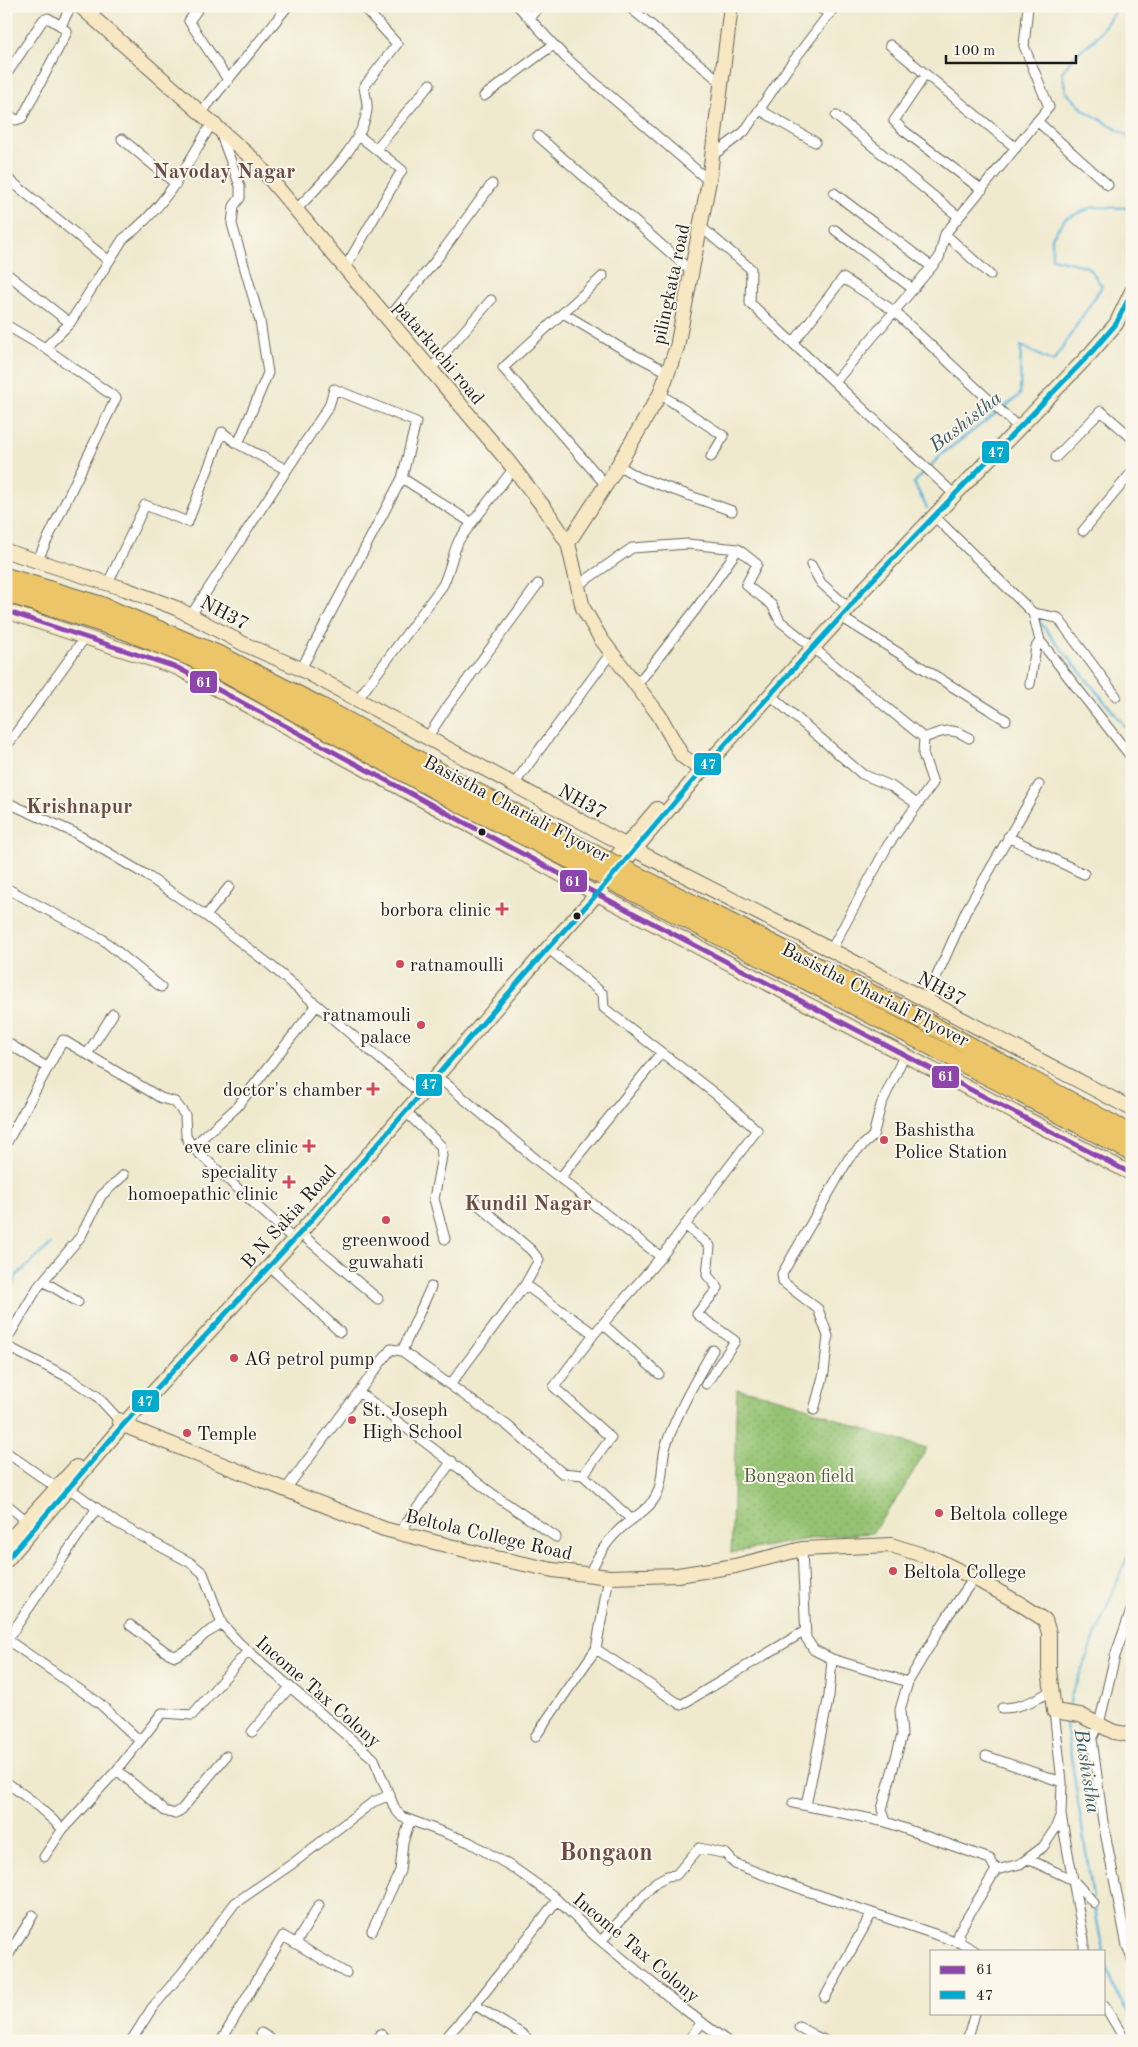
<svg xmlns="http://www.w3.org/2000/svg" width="1138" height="2047" viewBox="0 0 1138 2047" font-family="'Old Standard TT',serif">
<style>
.grass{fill:url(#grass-dots);stroke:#587047}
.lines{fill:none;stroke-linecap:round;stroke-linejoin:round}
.stream{stroke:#5fb6dc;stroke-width:2.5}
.street-casing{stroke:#66645a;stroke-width:11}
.secondary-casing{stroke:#66645a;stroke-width:16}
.street{stroke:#fff;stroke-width:9}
.secondary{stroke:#f7e8c3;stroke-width:14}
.highway-bridge-casing{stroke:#66645a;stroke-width:20;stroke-linecap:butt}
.highway-bridge{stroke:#ecc569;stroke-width:18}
.bus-1-casing{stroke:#fbf7ec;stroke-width:9}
.bus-2-casing{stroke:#fbf7ec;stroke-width:9}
.bus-1{stroke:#8e44ad;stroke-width:5}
.bus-2{stroke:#00a9ce;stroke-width:5}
.bus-dot{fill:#1c1c1c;stroke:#fbf7ec;stroke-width:2}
.poi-dot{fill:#d1495b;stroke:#fbf7ec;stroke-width:2}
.labels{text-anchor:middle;stroke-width:4;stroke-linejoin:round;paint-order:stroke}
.street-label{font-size:19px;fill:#1c1c1c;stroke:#fbf7ec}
.poi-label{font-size:19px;fill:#1c1c1c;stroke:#fbf7ec;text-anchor:start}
.park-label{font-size:19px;fill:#4c5f3e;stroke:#fbf7ec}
.water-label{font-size:20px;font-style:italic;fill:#375a69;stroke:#fbf7ec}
.quarter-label{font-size:21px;font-weight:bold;fill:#6a4c44;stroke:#fbf7ec}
.district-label{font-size:24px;font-weight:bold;fill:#6a4c44;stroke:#fbf7ec}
.line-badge{stroke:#fbf7ec;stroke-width:2}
.badge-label{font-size:14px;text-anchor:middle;font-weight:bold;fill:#fff}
</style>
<defs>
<pattern id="grass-dots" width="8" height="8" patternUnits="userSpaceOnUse" patternTransform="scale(1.25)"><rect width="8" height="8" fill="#94c372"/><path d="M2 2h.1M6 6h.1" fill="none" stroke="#7fa762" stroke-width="1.8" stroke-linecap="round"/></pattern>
</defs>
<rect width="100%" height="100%" fill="#fbf7ec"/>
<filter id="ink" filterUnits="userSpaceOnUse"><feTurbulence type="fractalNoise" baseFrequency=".02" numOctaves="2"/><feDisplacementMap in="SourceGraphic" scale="10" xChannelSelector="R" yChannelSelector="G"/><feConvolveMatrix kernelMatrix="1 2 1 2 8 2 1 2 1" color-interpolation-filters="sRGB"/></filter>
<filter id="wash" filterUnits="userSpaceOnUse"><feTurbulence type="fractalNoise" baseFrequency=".0096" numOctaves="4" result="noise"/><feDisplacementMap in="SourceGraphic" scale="20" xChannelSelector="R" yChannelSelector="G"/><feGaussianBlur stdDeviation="1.12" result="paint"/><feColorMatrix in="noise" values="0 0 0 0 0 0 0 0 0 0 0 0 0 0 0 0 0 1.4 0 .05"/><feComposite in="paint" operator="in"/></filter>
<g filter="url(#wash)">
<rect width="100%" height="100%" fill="#efe9ce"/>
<path class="grass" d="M 737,1389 L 784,1399 L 877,1434 L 927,1448 L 902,1491 L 872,1533 L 819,1537 L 731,1553 Z"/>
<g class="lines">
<path class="stream" d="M 1119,6 L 1095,39 L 1076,54 L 1062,72 L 1066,92 L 1084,110 L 1128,136 L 1132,145
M 1002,409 L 1020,395 L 1021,346 L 1053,362 L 1102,286 L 1088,267 L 1052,258 L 1052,237 L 1065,219 L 1093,207 L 1132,208
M 927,508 L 914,483 L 943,453 L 998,412
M 1038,620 L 1132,735
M 6,1300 L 17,1275 L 51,1244
M 1069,1709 L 1071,1696 L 1132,1545
M 1067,1717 L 1066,1725 L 1093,1897
M 1094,1905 L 1103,1951
M 1104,1957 L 1117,1995 L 1132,2018"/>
</g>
</g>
<g filter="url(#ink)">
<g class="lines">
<defs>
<path id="street" d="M 200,6 L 189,21 L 228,80
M 518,6 L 565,57 L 709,181
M 628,6 L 721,82
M 817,6 L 830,14
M 91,16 L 100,6
M 529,18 L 540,6
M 61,26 L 71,6
M 890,45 L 1016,148
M 6,75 L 43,20 L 48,18 L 61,26 L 67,32 L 22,118 L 16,120 L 6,113
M 921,81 L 894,121 L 903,130 L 982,190
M 484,96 L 553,45
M 760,110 L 815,142
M 201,113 L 288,6
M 836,116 L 959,217
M 1037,121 L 1108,185
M 220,132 L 240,186 L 240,198 L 234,206 L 232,224 L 260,321 L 268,373 L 238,444
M 538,136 L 691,271
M 122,139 L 176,184
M 376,149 L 430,84
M 712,156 L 744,132 L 788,68 L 835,6
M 6,177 L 109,261
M 834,193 L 932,267
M 296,210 C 319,185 363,145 367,110 C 368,103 365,94 364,87 L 397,44 L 368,12
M 701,227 L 751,269 L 750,303 L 955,495
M 835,230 L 913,289
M 945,234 L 990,275
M 345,268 L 402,170 L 358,135
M 6,273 L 70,323
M 603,276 L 503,368 L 606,485
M 563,313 L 621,348 L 668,372
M 388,319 L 436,260 L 492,184
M 6,325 L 45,348
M 793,343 L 843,278 L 894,311 L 1019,428
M 431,369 L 491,300
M 835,382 L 939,258 L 945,234 L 1049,107 L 1024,46 L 1028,6
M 660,394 L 724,436 L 711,457
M 1056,457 L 1101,411 L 1132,438
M 618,465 L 638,477 L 732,511
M 934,516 L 1033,613
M 1083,531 L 1132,472
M 738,549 L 757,564 L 746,585 L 772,605 L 780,621 L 924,738 L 923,754 L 933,783 L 888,845 L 831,950
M 37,561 L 116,398 L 45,348 L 70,323 L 123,239 C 164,210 187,165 212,123
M 811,565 L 821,583 L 849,608
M 108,583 L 145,505 L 188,522 L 222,432 L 238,444 L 287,470
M 577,586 L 632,548 L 688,544 L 738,549 L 696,609 L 636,686
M 191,615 L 329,406 L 334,389 L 416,422 L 402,478
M 841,617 L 1006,720
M 1040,641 L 1132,758
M 301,669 L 402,478 L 472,523
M 1030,684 L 1036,647 L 1040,641 L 1033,613 L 1058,618 L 1116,696
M 770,695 L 862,774 L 891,786 L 917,804
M 357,700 L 443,585 C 450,570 452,555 459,540 L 514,468
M 427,738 L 448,706 L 538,584
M 924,738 C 943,731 951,726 969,738
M 6,747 L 86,636
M 514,784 L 611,653
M 6,802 L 75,833 L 146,875 L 206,916 L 269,964 L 415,1089
M 1008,837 L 1084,874
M 6,888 L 102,939 L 161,987
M 206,916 L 229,887
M 548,948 L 603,994 L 604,1008 L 718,1096 L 757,1130 L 661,1257 L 594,1334 L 554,1387 L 611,1438 L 583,1475
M 926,1000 L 966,911 L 1039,785
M 6,1042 L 48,1068
M 87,1054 L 113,1014
M 444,1082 L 538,1161 L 661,1257
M 406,1112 L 441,1146 L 442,1156 L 434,1199 L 445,1239
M 6,1144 L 63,1040 L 161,1098 L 175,1102 L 185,1115 L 186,1136 L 192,1147 L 289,1235
M 192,1147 L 236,1108 L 317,1005
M 560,1178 L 661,1053
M 474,1201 L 531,1250 L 539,1260 L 525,1285
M 685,1225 L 710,1246 L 707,1275 L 718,1288 L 697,1314 L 735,1341 L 706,1384
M 300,1233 L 378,1299
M 269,1266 L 340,1332
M 43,1281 L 78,1302
M 431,1287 L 402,1351 L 450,1385 L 525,1285 L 594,1334
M 603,1324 L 659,1374
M 6,1341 L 38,1287 L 81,1236 L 101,1196 L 124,1175
M 6,1346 L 66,1376 L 97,1396 L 119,1420
M 450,1385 L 508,1426 L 562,1473 L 583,1475 L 631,1519
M 359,1392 L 494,1495 L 556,1537
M 814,1410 L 824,1373 L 828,1336 L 818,1309 L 783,1282 L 782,1274 L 849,1158 L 873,1136 L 881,1105 L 905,1054
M 6,1452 L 57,1488
M 66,1486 L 117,1523 L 191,1563 L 203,1573 L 222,1624 L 240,1644 L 374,1759 L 395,1809 L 402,1817 L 469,1842 L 512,1867 L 552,1895 L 595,1936 L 680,2006 L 727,2041
M 285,1490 L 391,1349 L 402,1351
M 6,1504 L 27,1521
M 399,1533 L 452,1461
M 802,1549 L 806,1638 L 814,1650 L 832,1659 L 908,1682
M 589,1574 C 597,1558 605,1543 619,1530 C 631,1518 650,1510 657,1494 C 664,1480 661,1461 666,1445 C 678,1411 695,1381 713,1350
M 609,1577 L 596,1649 L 681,1705 L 805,1631
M 974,1578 L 947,1617 L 908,1682 L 900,1710 L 902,1735 L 882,1809 L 886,1822 L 990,1859 L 996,1870 L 958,1933 L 961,1943 L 975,1951
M 1132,1608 L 1115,1656 L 1099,1724 L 1092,1739 L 1103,1822 L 1127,1946 L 1132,1959
M 130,1625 L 166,1652 L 175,1656 L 189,1649 L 205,1634 L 222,1624
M 6,1639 L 99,1703 L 140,1741
M 7,1640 L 97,1508
M 1002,1708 C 1020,1708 1037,1700 1052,1690
M 252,1732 L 290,1687
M 535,1737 L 596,1649
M 986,1756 L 1062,1782
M 117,1770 L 165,1811 L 175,1814 L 182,1809 L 226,1756
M 6,1782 L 32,1801 L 63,1829
M 793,1803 L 886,1822
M 806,1805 L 829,1696 L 832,1659
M 1061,1815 L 1084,1940 L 1084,1951
M 44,1857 L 63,1829 L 117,1770 L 162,1713 L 192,1715 L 248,1651
M 1028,1859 L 1073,1880 L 1094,1903
M 996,1870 L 1020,1864 L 1043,1847 L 1055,1829 L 1061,1814 L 1062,1782 L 1054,1711
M 372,1931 L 400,1871 L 403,1842 L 410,1821
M 601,1941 L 656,1882 L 667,1876 L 676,1875 L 699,1848 L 726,1854 L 735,1864 L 807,1891 L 961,1943
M 296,1943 L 319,1905
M 6,1959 L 33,1915
M 825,1997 L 872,1913
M 475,2005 L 522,2034 L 530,2041
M 1104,2005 L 1121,2033 L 1123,2041
M 799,2027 L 813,2035
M 261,2033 L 274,2041
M 380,2034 L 390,2041
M 131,2041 L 152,2008 L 182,1973 L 235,1903 L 292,1864 L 373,1802 L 390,1795
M 221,2041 L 283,1936 L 346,1973
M 443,2041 L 475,2005 L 557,1900
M 688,2041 L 702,2022
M 810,2041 L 813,2035 L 826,2041
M 967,2041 L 975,2013"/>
<path id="secondary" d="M 80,6 L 254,160 L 507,460 L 546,510 L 568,543 L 583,608 L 601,639 L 659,715 L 682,756 L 702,770
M 568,543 L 611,477 L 660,394 L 677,347 L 709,181 L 731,6
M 6,551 L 125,589 L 176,608 L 246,645 L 301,669 L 625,845 L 831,950 L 1132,1109
M 6,611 L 178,668 L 597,894 L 1132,1174
M 606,869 L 657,809
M 119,1420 L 123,1425 L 384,1529 L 496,1558 L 553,1570 L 609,1577 L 678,1575 L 735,1566 L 802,1549 L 891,1545 L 935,1559 L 974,1578 L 1019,1603 L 1045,1620 L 1049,1633 L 1049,1669 L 1054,1711 L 1080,1715 L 1114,1732 L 1132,1735
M 6,1544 L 76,1467
M 6,1561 L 123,1425 L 300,1233 L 548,948 L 597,894 L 702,770 L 849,608 L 863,590 L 1090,354 L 1116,324 L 1132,291"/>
</defs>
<use href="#street" class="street-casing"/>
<use href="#secondary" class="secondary-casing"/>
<use href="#street" class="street"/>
<use href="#secondary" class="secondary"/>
<defs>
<path id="highway-bridge" d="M 6,577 L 99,605 L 221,656 L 321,707 L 500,805 L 602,858 L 917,1017 L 1132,1135
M 6,593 L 124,630 L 191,657 L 230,676 L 452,799 L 821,988 L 1132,1152"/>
</defs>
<use href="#highway-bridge" class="highway-bridge-casing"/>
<use href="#highway-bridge" class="highway-bridge"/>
<defs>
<path id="bus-1" d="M 6,611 L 178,668 L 597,894 L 1132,1174"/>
<path id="bus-2" d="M 6,1561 L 123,1425 L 300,1233 L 548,948 L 597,894 L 702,770 L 849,608 L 863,590 L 1090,354 L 1116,324 L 1132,291"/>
</defs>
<use href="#bus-1" class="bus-1-casing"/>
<use href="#bus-2" class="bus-2-casing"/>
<use href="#bus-1" class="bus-1"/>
<use href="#bus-2" class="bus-2"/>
</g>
</g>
<g class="bus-dot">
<circle cx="482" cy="832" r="4.5"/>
<circle cx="577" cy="916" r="4.5"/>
</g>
<g class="poi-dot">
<path d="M499.5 901.5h5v5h5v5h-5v5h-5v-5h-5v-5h5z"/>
<circle cx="400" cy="964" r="5"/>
<circle cx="421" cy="1025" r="5"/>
<path d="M370.5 1081.5h5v5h5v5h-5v5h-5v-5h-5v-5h5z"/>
<circle cx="884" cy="1140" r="5"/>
<path d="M306.5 1138.5h5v5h5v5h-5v5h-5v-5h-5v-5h5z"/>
<path d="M286.5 1174.5h5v5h5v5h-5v5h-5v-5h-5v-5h5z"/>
<circle cx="386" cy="1220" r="5"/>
<circle cx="234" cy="1358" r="5"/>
<circle cx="352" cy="1420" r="5"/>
<circle cx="187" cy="1433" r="5"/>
<circle cx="939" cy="1513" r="5"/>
<circle cx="893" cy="1571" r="5"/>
</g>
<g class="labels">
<g class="street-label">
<text transform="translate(670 284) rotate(-78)" y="7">pilingkata road</text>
<text transform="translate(440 352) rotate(50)" y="7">patarkuchi road</text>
<text transform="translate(225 612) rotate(28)" y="7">NH37</text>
<text transform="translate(583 801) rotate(29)" y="7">NH37</text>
<text transform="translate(517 808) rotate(28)" y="7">Basistha Chariali Flyover</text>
<text transform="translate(942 988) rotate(28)" y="7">NH37</text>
<text transform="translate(876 994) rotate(27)" y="7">Basistha Chariali Flyover</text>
<text transform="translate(288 1216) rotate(-48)" y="7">B N Sakia Road</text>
<text transform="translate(489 1534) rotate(13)" y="7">Beltola College Road</text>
<text transform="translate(319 1691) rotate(41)" y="7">Income Tax Colony</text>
<text transform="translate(637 1947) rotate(40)" y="7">Income Tax Colony</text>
</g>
<g class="poi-label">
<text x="491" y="916" text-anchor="end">borbora clinic</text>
<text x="410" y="971">ratnamoulli</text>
<text x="411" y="1021" text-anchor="end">ratnamouli<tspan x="411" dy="22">palace</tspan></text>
<text x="362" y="1096" text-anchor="end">doctor's chamber</text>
<text x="894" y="1136">Bashistha<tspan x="894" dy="22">Police Station</tspan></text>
<text x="298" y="1153" text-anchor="end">eve care clinic</text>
<text x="278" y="1178" text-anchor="end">speciality<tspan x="278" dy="22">homoepathic clinic</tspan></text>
<text x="386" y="1246" text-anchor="middle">greenwood<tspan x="386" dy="22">guwahati</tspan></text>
<text x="244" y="1365">AG petrol pump</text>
<text x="362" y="1416">St. Joseph<tspan x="362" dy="22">High School</tspan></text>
<text x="197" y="1440">Temple</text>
<text x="949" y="1520">Beltola college</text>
<text x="903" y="1578">Beltola College</text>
</g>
<g class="park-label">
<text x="799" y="1482">Bongaon field</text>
</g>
<g class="water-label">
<text transform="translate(965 421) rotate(-38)" y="7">Bashistha</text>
<text transform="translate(1088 1771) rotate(81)" y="7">Bashistha</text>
</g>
<g class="quarter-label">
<text x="224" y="178">Navoday Nagar</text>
<text x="79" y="813">Krishnapur</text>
<text x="528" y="1210">Kundil Nagar</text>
</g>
<g class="district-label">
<text x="606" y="1860">Bongaon</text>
</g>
</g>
<g class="line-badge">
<rect x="981" y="440" width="29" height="24" rx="5" fill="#00a9ce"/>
<rect x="189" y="670" width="29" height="24" rx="5" fill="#8e44ad"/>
<rect x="693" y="752" width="29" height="24" rx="5" fill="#00a9ce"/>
<rect x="559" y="869" width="29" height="24" rx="5" fill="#8e44ad"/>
<rect x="931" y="1065" width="29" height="24" rx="5" fill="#8e44ad"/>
<rect x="415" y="1073" width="28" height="24" rx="5" fill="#00a9ce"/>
<rect x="131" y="1389" width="29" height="24" rx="5" fill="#00a9ce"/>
</g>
<g class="badge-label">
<text x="996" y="457">47</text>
<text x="204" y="687">61</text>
<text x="708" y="769">47</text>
<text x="573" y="886">61</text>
<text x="946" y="1081">61</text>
<text x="429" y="1089">47</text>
<text x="145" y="1406">47</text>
</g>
<rect width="1138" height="2047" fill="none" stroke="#fbf7ec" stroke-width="25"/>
<rect x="930" y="1950" width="175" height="65" fill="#fbf7ec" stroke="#a29f99"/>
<rect x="940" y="1966" width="25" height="8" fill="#8e44ad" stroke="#a29f99"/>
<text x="976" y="1974" font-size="15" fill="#1c1c1c">61</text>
<rect x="940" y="1991" width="25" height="8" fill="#00a9ce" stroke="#a29f99"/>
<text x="976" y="2000" font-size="15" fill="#1c1c1c">47</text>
<path d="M946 55v8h130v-8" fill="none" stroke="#1c1c1c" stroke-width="2.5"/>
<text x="953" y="55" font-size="15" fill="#1c1c1c" stroke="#fbf7ec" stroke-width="4" paint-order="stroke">100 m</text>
</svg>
